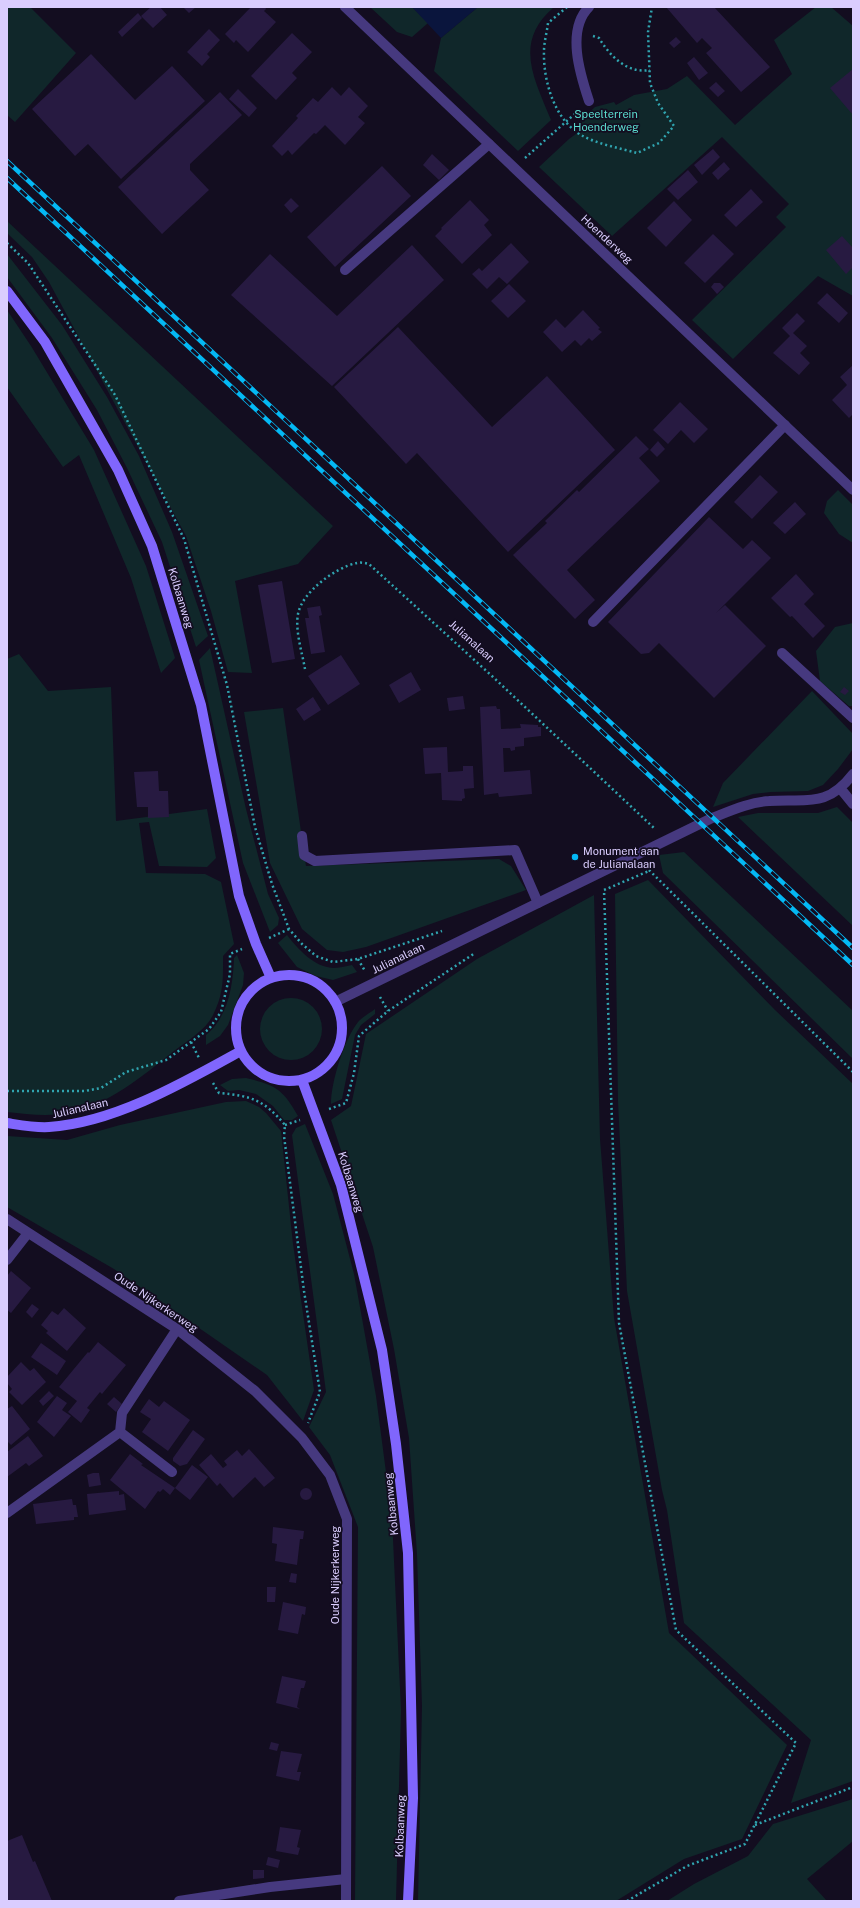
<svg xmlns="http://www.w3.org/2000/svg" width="860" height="1908" viewBox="0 0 860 1908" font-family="'Public Sans',sans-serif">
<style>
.green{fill:#10272a}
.water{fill:#0a153d}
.building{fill:#271a41}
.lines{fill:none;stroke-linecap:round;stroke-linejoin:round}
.path{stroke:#30a5b0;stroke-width:2.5;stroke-dasharray:2 3;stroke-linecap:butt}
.lane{stroke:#46397f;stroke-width:10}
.street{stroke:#46397f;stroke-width:10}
.secondary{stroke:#8066fd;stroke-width:10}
.rail-casing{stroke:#04b8f4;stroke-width:4.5}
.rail{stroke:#130d20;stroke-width:3;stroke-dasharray:9;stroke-linecap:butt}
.poi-dot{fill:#04b8f4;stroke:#130d20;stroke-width:1.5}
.labels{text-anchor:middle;stroke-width:3.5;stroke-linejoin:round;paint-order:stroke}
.park-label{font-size:11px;fill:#5bddd0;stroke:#130d20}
.street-label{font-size:11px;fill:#dacdfe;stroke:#130d20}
.poi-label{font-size:11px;fill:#dacdfe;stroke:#130d20;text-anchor:start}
</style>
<rect width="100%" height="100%" fill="#130d20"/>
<path class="green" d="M 7,7 L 30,7 L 76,53 L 15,122 L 7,115 Z
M 370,7 L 412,7 L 428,23 L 412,37 L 397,32 Z
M 478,7 L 554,7 C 513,42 534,78 551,120 L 518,151 L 434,71 L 441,38 Z
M 816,7 L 831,7 L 853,26 L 853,296 L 818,276 L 733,359 L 692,320 L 786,227 L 776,217 L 789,204 L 722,137 L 612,236 L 539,167 L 569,139 L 584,128 L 577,124 L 595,107 L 614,102 L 616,105 L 634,95 L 667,89 L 687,76 L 735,125 L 792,74 L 774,40 Z
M 7,221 L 333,526 L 298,564 L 235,581 L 252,673 L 228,672 L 211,611 L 186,536 L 49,282 L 32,257 L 7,233 Z
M 7,254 L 62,325 L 107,397 L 139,456 L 172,532 L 208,636 L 196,647 L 162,542 L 127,468 L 97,410 L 52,338 L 7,277 Z
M 7,310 L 31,346 L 94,450 L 146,566 L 175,658 L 161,673 L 131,578 L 79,455 L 63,467 L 7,387 Z
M 838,490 L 853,505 L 853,543 L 839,534 L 824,513 L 827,501 Z
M 853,623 L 853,706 L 849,706 L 820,681 L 816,651 L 835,627 Z
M 210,648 L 246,809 L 268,894 L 279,918 L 278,925 L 270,932 L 243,863 L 199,660 Z
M 19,654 L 48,691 L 111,687 L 116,821 L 207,809 L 216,858 L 207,867 L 159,866 L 149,822 L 139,823 L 146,873 L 205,874 L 221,882 L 234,944 L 223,956 C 223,979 224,993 213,1015 C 206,1030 187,1041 174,1051 C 144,1075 106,1107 67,1113 C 47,1117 27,1114 7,1112 L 7,659 Z
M 812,691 L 853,734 L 853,749 L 838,769 L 823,785 L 808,791 L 771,792 L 753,794 L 713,807 L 723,783 Z
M 283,708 L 306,866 L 499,859 L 511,866 L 526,890 L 366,947 L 343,952 L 327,950 L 302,929 L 270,863 L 244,712 Z
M 837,807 L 853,823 L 853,926 L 738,817 L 758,813 L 818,813 Z
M 684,852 L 853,1011 L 853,1059 L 663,873 L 659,855 Z
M 648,880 L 775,1010 L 853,1084 L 853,1781 L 791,1803 L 811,1740 L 684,1623 L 667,1510 L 662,1490 L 627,1291 L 618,1101 L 615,894 Z
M 594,895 L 600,1139 L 614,1318 L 669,1633 L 787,1745 L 742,1839 L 684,1859 L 616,1901 L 418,1901 L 422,1706 L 417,1554 L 409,1438 L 394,1349 L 373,1247 L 331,1120 L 351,1106 L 366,1034 L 477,959 Z
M 287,935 C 298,949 314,967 333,968 C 339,968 346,966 352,965 L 357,972 L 333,980 L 316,976 L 297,967 L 278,943 Z
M 237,955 L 244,973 L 243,985 L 228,1025 L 220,1036 L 206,1045 L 206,1035 C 228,1017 233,986 234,958 Z
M260 1029a31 31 0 1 1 62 0a31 31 0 1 1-62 0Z
M 375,1009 L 375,1014 L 361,1025 L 355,1035 L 342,1099 L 331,1104 C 331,1082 344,1040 358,1022 C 362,1017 370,1013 375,1009 Z
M 246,1078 C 275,1085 283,1089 298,1116 L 292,1120 L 284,1120 L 273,1106 L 256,1094 L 239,1090 L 228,1091 L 220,1085 L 232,1079 Z
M 246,1101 L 259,1107 L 266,1113 L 281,1131 L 293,1244 L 314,1390 L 303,1421 L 267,1375 L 114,1269 L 7,1207 L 7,1136 L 67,1140 L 120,1125 L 226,1102 Z
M 305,1124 L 333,1194 L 354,1274 L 376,1396 L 392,1518 L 401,1710 L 396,1901 L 355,1901 L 358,1527 L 330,1455 L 309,1427 L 326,1392 L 292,1135 L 296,1128 Z
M 853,1799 L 853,1841 L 807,1879 L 827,1901 L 667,1901 L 694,1884 L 748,1856 L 773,1824 Z"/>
<path class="water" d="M 412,7 L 478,7 L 441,38 Z"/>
<path class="building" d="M 151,7 L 160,7 L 167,15 L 153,28 L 141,16 Z
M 183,7 L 196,7 L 189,13 Z
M 251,7 L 265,7 L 266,9 L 264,11 L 276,22 L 248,52 L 236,40 L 234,43 L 225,34 Z
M 666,7 L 714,7 L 770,67 L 741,92 L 706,53 L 712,48 L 702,38 L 697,43 Z
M 138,13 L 142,18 L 122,37 L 118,32 Z
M 209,29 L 220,40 L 207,54 L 210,57 L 202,66 L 187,52 Z
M 292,33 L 312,52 L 292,73 L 297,78 L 276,100 L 251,76 Z
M 676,37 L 681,42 L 674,48 L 669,43 Z
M 91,54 L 135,100 L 172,66 L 205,101 L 121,179 L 88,144 L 75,156 L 32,109 Z
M 694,57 L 708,73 L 699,80 L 687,63 Z
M 853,69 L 853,115 L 830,88 Z
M 716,82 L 725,91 L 718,97 L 709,88 Z
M 332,87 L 341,96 L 349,87 L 368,106 L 358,117 L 365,123 L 345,145 L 325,125 L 316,134 L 314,133 L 292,155 L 288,150 L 282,156 L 272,146 L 298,118 L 296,116 L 313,98 L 318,102 Z
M 238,89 L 257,108 L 249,117 L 229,99 Z
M 220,92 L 242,115 L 190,164 L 190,170 L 209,190 L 162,234 L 118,187 Z
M 713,149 L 720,157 L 702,175 L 694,165 Z
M 432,154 L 449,170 L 439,180 L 423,165 Z
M 724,162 L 730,169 L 718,180 L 712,173 Z
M 382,166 L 411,196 L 335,267 L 307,237 Z
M 688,170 L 698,182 L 678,200 L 667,189 Z
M 751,189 L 763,202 L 736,227 L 724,215 Z
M 291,198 L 299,206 L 291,213 L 284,205 Z
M 470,200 L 489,220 L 484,225 L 492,235 L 462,264 L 435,236 L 442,229 L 441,228 Z
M 674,201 L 692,220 L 666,247 L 647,228 Z
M 713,234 L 734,254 L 705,283 L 684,263 Z
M 842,236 L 853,248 L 853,267 L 846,274 L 826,250 Z
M 511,243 L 529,262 L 507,284 L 499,277 L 487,289 L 472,274 L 479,268 L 482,271 Z
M 412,245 L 444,280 L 332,386 L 231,295 L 270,254 L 337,316 Z
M 714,283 L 720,283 L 724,287 L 717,294 L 711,287 Z
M 509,284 L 526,301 L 508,318 L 491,301 Z
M 827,293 L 848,313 L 839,323 L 817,303 Z
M 583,310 L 600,328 L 598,329 L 602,332 L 592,341 L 589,338 L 581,346 L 575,340 L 562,352 L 543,332 L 556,319 L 565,328 Z
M 797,313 L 805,321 L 793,333 L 807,346 L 800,353 L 810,363 L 799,375 L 773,353 L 790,336 L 782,328 Z
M 398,327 L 492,427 L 547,376 L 615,450 L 508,552 L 417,453 L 406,464 L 334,387 Z
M 853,365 L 853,414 L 849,418 L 832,400 L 847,385 L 840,377 Z
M 680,402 L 708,429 L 694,443 L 681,430 L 668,444 L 653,430 Z
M 636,436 L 649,449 L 639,458 L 660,481 L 567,570 L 595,600 L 575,619 L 513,555 L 547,523 L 545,521 L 577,490 L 579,492 Z
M 658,441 L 665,449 L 657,457 L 650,450 Z
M 760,475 L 778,492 L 752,519 L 734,502 Z
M 795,502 L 806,514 L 785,534 L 773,523 Z
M 709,517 L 743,549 L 752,540 L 771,558 L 716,613 L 725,605 L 766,646 L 714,698 L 659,643 L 649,653 L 641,654 L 608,622 Z
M 796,574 L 814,594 L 804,604 L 825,626 L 813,638 L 792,616 L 790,617 L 771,598 Z
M 282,581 L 295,659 L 272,663 L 258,585 Z
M 320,606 L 322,615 L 319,616 L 325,652 L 311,654 L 305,618 L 309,618 L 307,608 Z
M 341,655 L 360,684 L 328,705 L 308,676 Z
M 411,672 L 421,690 L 399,703 L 389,685 Z
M 844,687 L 849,691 L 845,695 L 840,692 Z
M 463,696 L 465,709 L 449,711 L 447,698 Z
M 313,697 L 321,710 L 304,721 L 296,709 Z
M 496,706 L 497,709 L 500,709 L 501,729 L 521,728 L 520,724 L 538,725 L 538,727 L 541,727 L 541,736 L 524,738 L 524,746 L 515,747 L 515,750 L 511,751 L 510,748 L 503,748 L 504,772 L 530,770 L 532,794 L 499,797 L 498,793 L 484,795 L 480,707 Z
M 447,747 L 448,772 L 463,771 L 463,766 L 473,766 L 474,788 L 464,789 L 465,798 L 462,799 L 462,801 L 442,800 L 441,773 L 425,774 L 423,748 Z
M 158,771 L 159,791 L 168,791 L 169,817 L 148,818 L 148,807 L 137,807 L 134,772 Z
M 11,1271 L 31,1288 L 11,1313 L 7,1310 L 7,1276 Z
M 32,1304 L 39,1309 L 32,1318 L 26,1312 Z
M 64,1308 L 86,1328 L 67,1351 L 46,1333 L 48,1331 L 41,1325 L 52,1311 L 58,1315 Z
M 98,1342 L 126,1365 L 102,1394 L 100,1392 L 87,1408 L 90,1410 L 81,1423 L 68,1412 L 77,1401 L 59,1387 L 88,1352 L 89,1353 Z
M 41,1343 L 66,1361 L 57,1375 L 31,1357 Z
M 21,1362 L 30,1371 L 34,1368 L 46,1382 L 22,1405 L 9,1392 L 12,1389 L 7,1383 L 7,1377 Z
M 49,1391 L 54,1396 L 43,1406 L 39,1401 Z
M 57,1396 L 67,1403 L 62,1410 L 71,1416 L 54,1437 L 37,1422 Z
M 114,1397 L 122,1404 L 116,1412 L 107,1404 Z
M 149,1399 L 159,1407 L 164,1401 L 190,1420 L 168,1451 L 142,1432 L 151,1419 L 140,1412 Z
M 12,1406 L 30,1429 L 11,1445 L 7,1441 L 7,1409 Z
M 193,1430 L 205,1439 L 187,1464 L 180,1466 L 173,1461 L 173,1458 Z
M 28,1436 L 43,1456 L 29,1466 L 26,1463 L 7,1477 L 7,1452 Z
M 249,1449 L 275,1478 L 264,1487 L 255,1477 L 233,1498 L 220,1483 L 217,1486 L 199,1465 L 211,1454 L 223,1468 L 227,1465 L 224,1461 L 237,1450 L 242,1456 Z
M 130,1454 L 143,1464 L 141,1465 L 175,1488 L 192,1465 L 208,1477 L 190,1500 L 175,1488 L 170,1495 L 163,1489 L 160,1492 L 158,1491 L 145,1509 L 110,1480 Z
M 93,1473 L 99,1473 L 101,1485 L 89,1487 L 87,1475 Z
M300 1494a6 6 0 1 1 12 0a6 6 0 1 1-12 0Z
M 119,1491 L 119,1495 L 124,1494 L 126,1510 L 89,1515 L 87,1494 Z
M 72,1499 L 73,1505 L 76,1505 L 78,1517 L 74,1517 L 74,1520 L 36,1524 L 33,1504 Z
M 273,1527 L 304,1531 L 303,1539 L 300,1539 L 297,1565 L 275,1561 L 277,1544 L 272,1543 Z
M 291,1573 L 297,1574 L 296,1583 L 289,1582 Z
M 267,1587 L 276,1587 L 275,1602 L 267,1602 Z
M 283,1602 L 306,1607 L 305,1615 L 302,1614 L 298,1634 L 278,1630 Z
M 282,1676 L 306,1681 L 304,1688 L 301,1688 L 297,1707 L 300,1709 L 276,1703 Z
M 271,1742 L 279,1744 L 277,1751 L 269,1749 Z
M 281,1751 L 302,1754 L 297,1772 L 301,1772 L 299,1781 L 276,1776 Z
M 280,1827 L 301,1830 L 297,1847 L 300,1848 L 298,1855 L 276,1851 Z
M 22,1835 L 33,1862 L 35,1861 L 52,1901 L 7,1901 L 7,1841 Z
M 268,1857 L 280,1860 L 278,1868 L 266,1865 Z
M 253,1870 L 264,1870 L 264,1878 L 253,1879 Z"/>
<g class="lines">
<path class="path" d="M 567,7 L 548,23 C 547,32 544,42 544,51 C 543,80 554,119 581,135 C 597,144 619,148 637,153 L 659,143 L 674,126 L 658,103 L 650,83 L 648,32 L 652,7
M 593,36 L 599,38 C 610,56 627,74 650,70
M 525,158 L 578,111
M 7,243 L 28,263 L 115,395 L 184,539 L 227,685 L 255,827 L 272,884 L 289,929 L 302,944 L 316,956 L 333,962 L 358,959 L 442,931
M 305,669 C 302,652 295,631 298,614 C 302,592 336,567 357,563 C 361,562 365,563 369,564 L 493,677 L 654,828
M 649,870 L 853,1072
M 269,938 L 289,929
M 358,959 L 365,971
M 380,997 L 388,1011
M 191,1042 L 199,1058
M 213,1083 L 219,1093 C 252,1096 264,1100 285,1125 L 284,1136 L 304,1291 L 320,1392 L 308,1423
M 7,1091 L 85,1091 L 101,1088 L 126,1072 L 166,1060 L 209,1029 L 221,1012 L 230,974 L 230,954 L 242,949
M 329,1109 L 346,1103 L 354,1073 L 359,1036 L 388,1011 L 475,953
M 285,1125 L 300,1120
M 755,1825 L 853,1787
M 627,1901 L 687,1866 L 745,1844 L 796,1743 L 676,1630 L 619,1323 L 604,890 L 649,871"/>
<path class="lane" d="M 345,270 L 489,144
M 593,622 L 785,425
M 782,653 L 853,718
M 302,836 L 304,855 L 315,861 L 515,850 L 538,903
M 179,1901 L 270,1887 L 346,1879"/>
<path class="street" d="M 345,7 L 853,490
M 589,7 C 566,30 580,74 589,101
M 840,788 L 853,804
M 335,1002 L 712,818 C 730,811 750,802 769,801 C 806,798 826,809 853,774
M 7,1219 L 177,1329 L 255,1391 L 302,1438 L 330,1475 L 347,1519 L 346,1901
M 7,1260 L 28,1233
M 172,1472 L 120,1432 L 122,1413 L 177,1329
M 7,1513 L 120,1432"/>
<path class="secondary" d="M 7,291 L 45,342 L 118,470 L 152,546 L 201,705 L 239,896 L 256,944 L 271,978
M236 1028a53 53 0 1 1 106 0a53 53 0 1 1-106 0Z
M 302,1080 L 341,1185 L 382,1350 L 396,1444 L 408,1553 L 413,1798 L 408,1901
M 7,1123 C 20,1125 36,1128 49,1127 C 114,1123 185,1082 241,1051"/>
<defs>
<path id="rail" d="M 7,161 L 853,948
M 7,178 L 853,965"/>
</defs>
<use href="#rail" class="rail-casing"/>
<use href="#rail" class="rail"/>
</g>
<circle class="poi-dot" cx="575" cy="857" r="4"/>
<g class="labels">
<g class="park-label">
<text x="606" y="118">Speelterrein<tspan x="606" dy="13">Hoenderweg</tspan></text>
</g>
<g class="street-label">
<text transform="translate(607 239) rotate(43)" y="4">Hoenderweg</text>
<text transform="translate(181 598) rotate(73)" y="4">Kolbaanweg</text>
<text transform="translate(472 641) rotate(42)" y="4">Julianalaan</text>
<text transform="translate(398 958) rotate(-26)" y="4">Julianalaan</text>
<text transform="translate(80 1108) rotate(-13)" y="4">Julianalaan</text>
<text transform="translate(351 1182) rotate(73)" y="4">Kolbaanweg</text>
<text transform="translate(156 1302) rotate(34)" y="4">Oude Nijkerkerweg</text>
<text transform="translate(391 1504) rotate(-96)" y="4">Kolbaanweg</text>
<text transform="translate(335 1575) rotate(-90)" y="4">Oude Nijkerkerweg</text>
<text transform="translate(400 1826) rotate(-88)" y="4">Kolbaanweg</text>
</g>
<g class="poi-label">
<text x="583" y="855">Monument aan<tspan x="583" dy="13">de Julianalaan</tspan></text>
</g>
</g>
<rect width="860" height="1908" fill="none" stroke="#dacdfe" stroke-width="16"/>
</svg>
